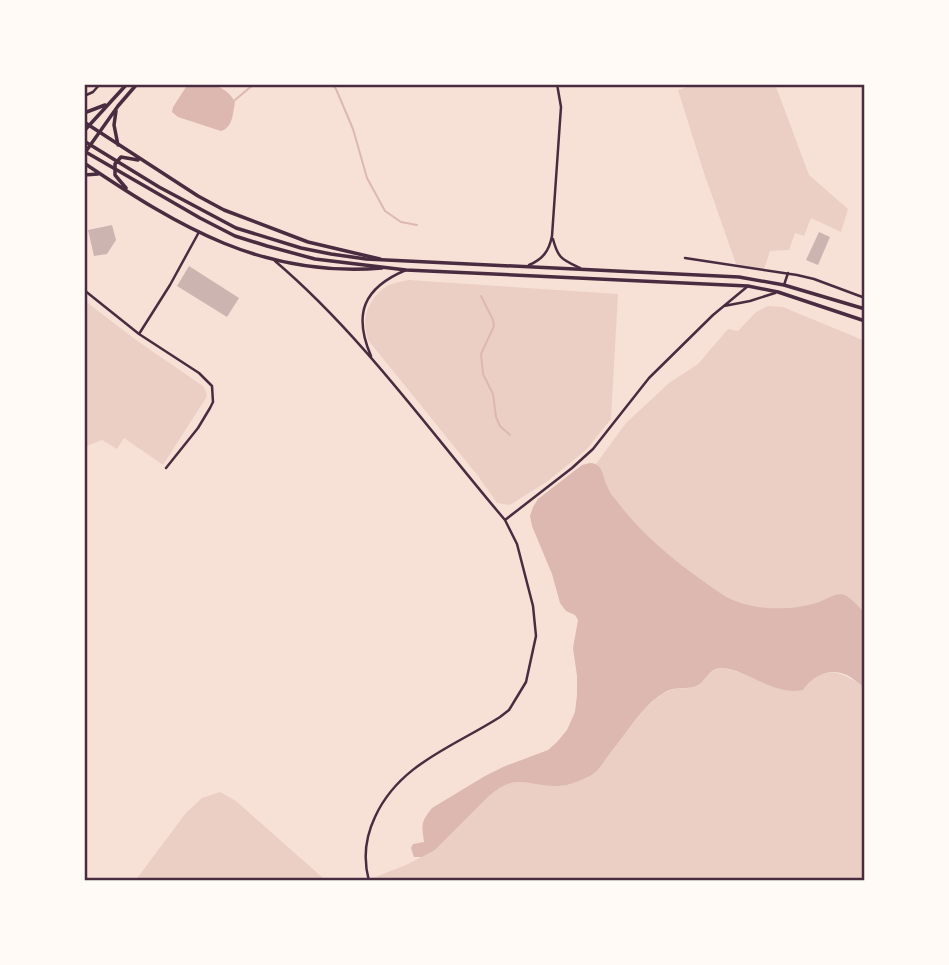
<svg xmlns="http://www.w3.org/2000/svg" width="949" height="965" viewBox="0 0 949 965" font-family="Ubuntu,sans-serif">
<style>
.green{fill:#ebcfc5}
.water{fill:#dcb8b0}
.lines{fill:none;stroke-linecap:round;stroke-linejoin:round}
.stream{stroke:#dcb8b0;stroke-width:2}
.building{fill:#ccb4b1}
.minor{stroke:#4a2c40;stroke-width:2.5}
.primary{stroke:#4a2c40;stroke-width:3.5}
.trunk{stroke:#4a2c40;stroke-width:3.5}
.neatline{fill:none;stroke:#4a2c40;stroke-width:2.5}
</style>
<rect width="100%" height="100%" fill="#f7e1d7"/>
<path class="green" d="M 697,84 L 775,84 L 809,175 L 848,209 L 841,232 L 811,218 L 804,236 L 795,233 L 789,250 L 770,251 L 764,269 L 736,264 L 703,170 L 678,90 Z
M 409,280 L 618,294 L 611,419 L 587,449 L 548,481 L 510,505 L 497,503 L 478,476 L 368,340 C 367,335 365,329 365,323 C 365,308 377,289 392,284 C 397,282 403,281 409,280 Z
M 84,300 L 136,340 L 203,386 L 207,394 L 206,398 L 163,465 L 124,438 L 117,449 L 102,440 L 84,447 Z
M 768,306 L 783,307 L 865,341 L 865,655 L 702,625 L 582,483 L 626,423 L 669,383 L 698,364 L 728,329 L 738,331 L 756,312 Z
M 722,668 C 751,672 772,695 803,690 C 823,663 842,671 865,688 L 865,881 L 365,881 L 406,865 L 435,850 L 489,796 C 515,773 525,785 554,786 C 566,787 580,781 590,776 C 599,771 602,764 608,756 C 612,750 617,745 621,739 C 633,724 644,706 661,695 C 676,685 683,691 696,686 C 707,682 707,670 722,668 Z
M 220,792 L 236,801 L 323,878 L 329,881 L 135,881 L 186,813 L 202,798 Z"/>
<path class="water" d="M 188,84 C 207,84 225,83 235,102 C 233,112 233,128 221,131 L 178,117 L 172,112 L 173,107 Z
M 590,463 C 604,464 602,476 607,486 C 609,491 612,496 616,500 C 644,538 682,567 720,593 C 745,611 790,612 819,602 C 827,599 836,592 845,595 C 851,598 860,608 865,613 L 865,688 C 859,684 853,678 847,675 C 829,667 813,676 803,690 C 771,697 737,662 716,669 C 707,672 705,683 696,686 C 686,690 675,686 665,692 C 646,703 634,722 621,739 C 617,745 612,750 608,756 C 602,764 599,771 590,776 C 580,781 566,787 554,786 C 524,785 516,773 489,796 L 435,850 L 422,857 L 414,857 L 411,848 L 413,844 L 424,842 C 422,825 420,823 432,808 L 485,776 L 503,767 L 548,750 L 557,742 L 567,730 L 575,712 L 577,695 L 577,676 L 573,648 L 578,620 L 575,615 L 566,611 L 560,603 L 552,574 L 532,526 L 530,516 L 533,507 L 538,499 L 582,465 Z"/>
<g class="lines">
<path class="stream" d="M 331,84 L 336,89 L 353,129 L 367,178 L 385,211 L 401,222 L 417,225
M 235,100 L 254,84
M 481,296 L 493,320 L 494,326 L 481,354 L 483,374 L 493,394 L 496,417 L 500,426 L 510,435"/>
</g>
<path class="building" d="M 112,225 L 116,240 L 107,254 L 94,256 L 88,230 Z
M 819,232 L 830,237 L 818,265 L 806,260 Z
M 189,266 L 239,298 L 227,317 L 177,286 Z"/>
<g class="lines">
<path class="minor" d="M 84,96 L 93,92 L 100,84
M 553,239 C 558,259 563,260 580,268
M 685,258 L 797,275 L 814,279 L 865,298
M 275,261 C 362,335 431,433 505,520 L 517,544 L 533,606 L 536,636 L 526,682 L 509,710 L 500,717 C 453,747 399,764 375,817 C 365,838 363,859 369,881
M 529,265 C 543,259 549,251 552,236 L 560,121 L 561,107 L 557,84
M 784,285 L 788,273
M 84,290 L 139,334 L 199,373 L 212,386 L 213,402 L 210,408 L 198,428 L 166,468
M 724,306 L 750,301 L 775,293
M 139,334 L 170,285 L 199,232
M 371,356 C 353,314 363,288 406,270
M 505,520 L 572,468 L 593,449 L 649,378 L 713,315 L 748,286"/>
<path class="primary" d="M 116,111 L 114,125 L 118,145
M 84,113 L 105,105
M 84,122 L 198,196 L 224,210 L 308,242 L 380,259
M 84,131 L 127,84
M 84,154 L 118,106 L 137,84
M 84,163 C 179,227 263,278 382,268
M 84,175 L 98,174
M 126,188 L 115,175 L 115,164 L 121,157 L 138,160"/>
<path class="trunk" d="M 84,141 L 159,187 L 236,228 L 301,248 L 331,254 L 366,259 L 739,277 L 784,285 L 865,309
M 84,151 L 200,218 L 235,236 L 267,246 L 315,259 L 406,270 L 748,286 L 778,292 L 865,321"/>
</g>
<rect width="949" height="965" fill="none" stroke="#fffaf5" stroke-width="172"/>
<rect x="86" y="86" width="777" height="793" class="neatline"/>
</svg>
